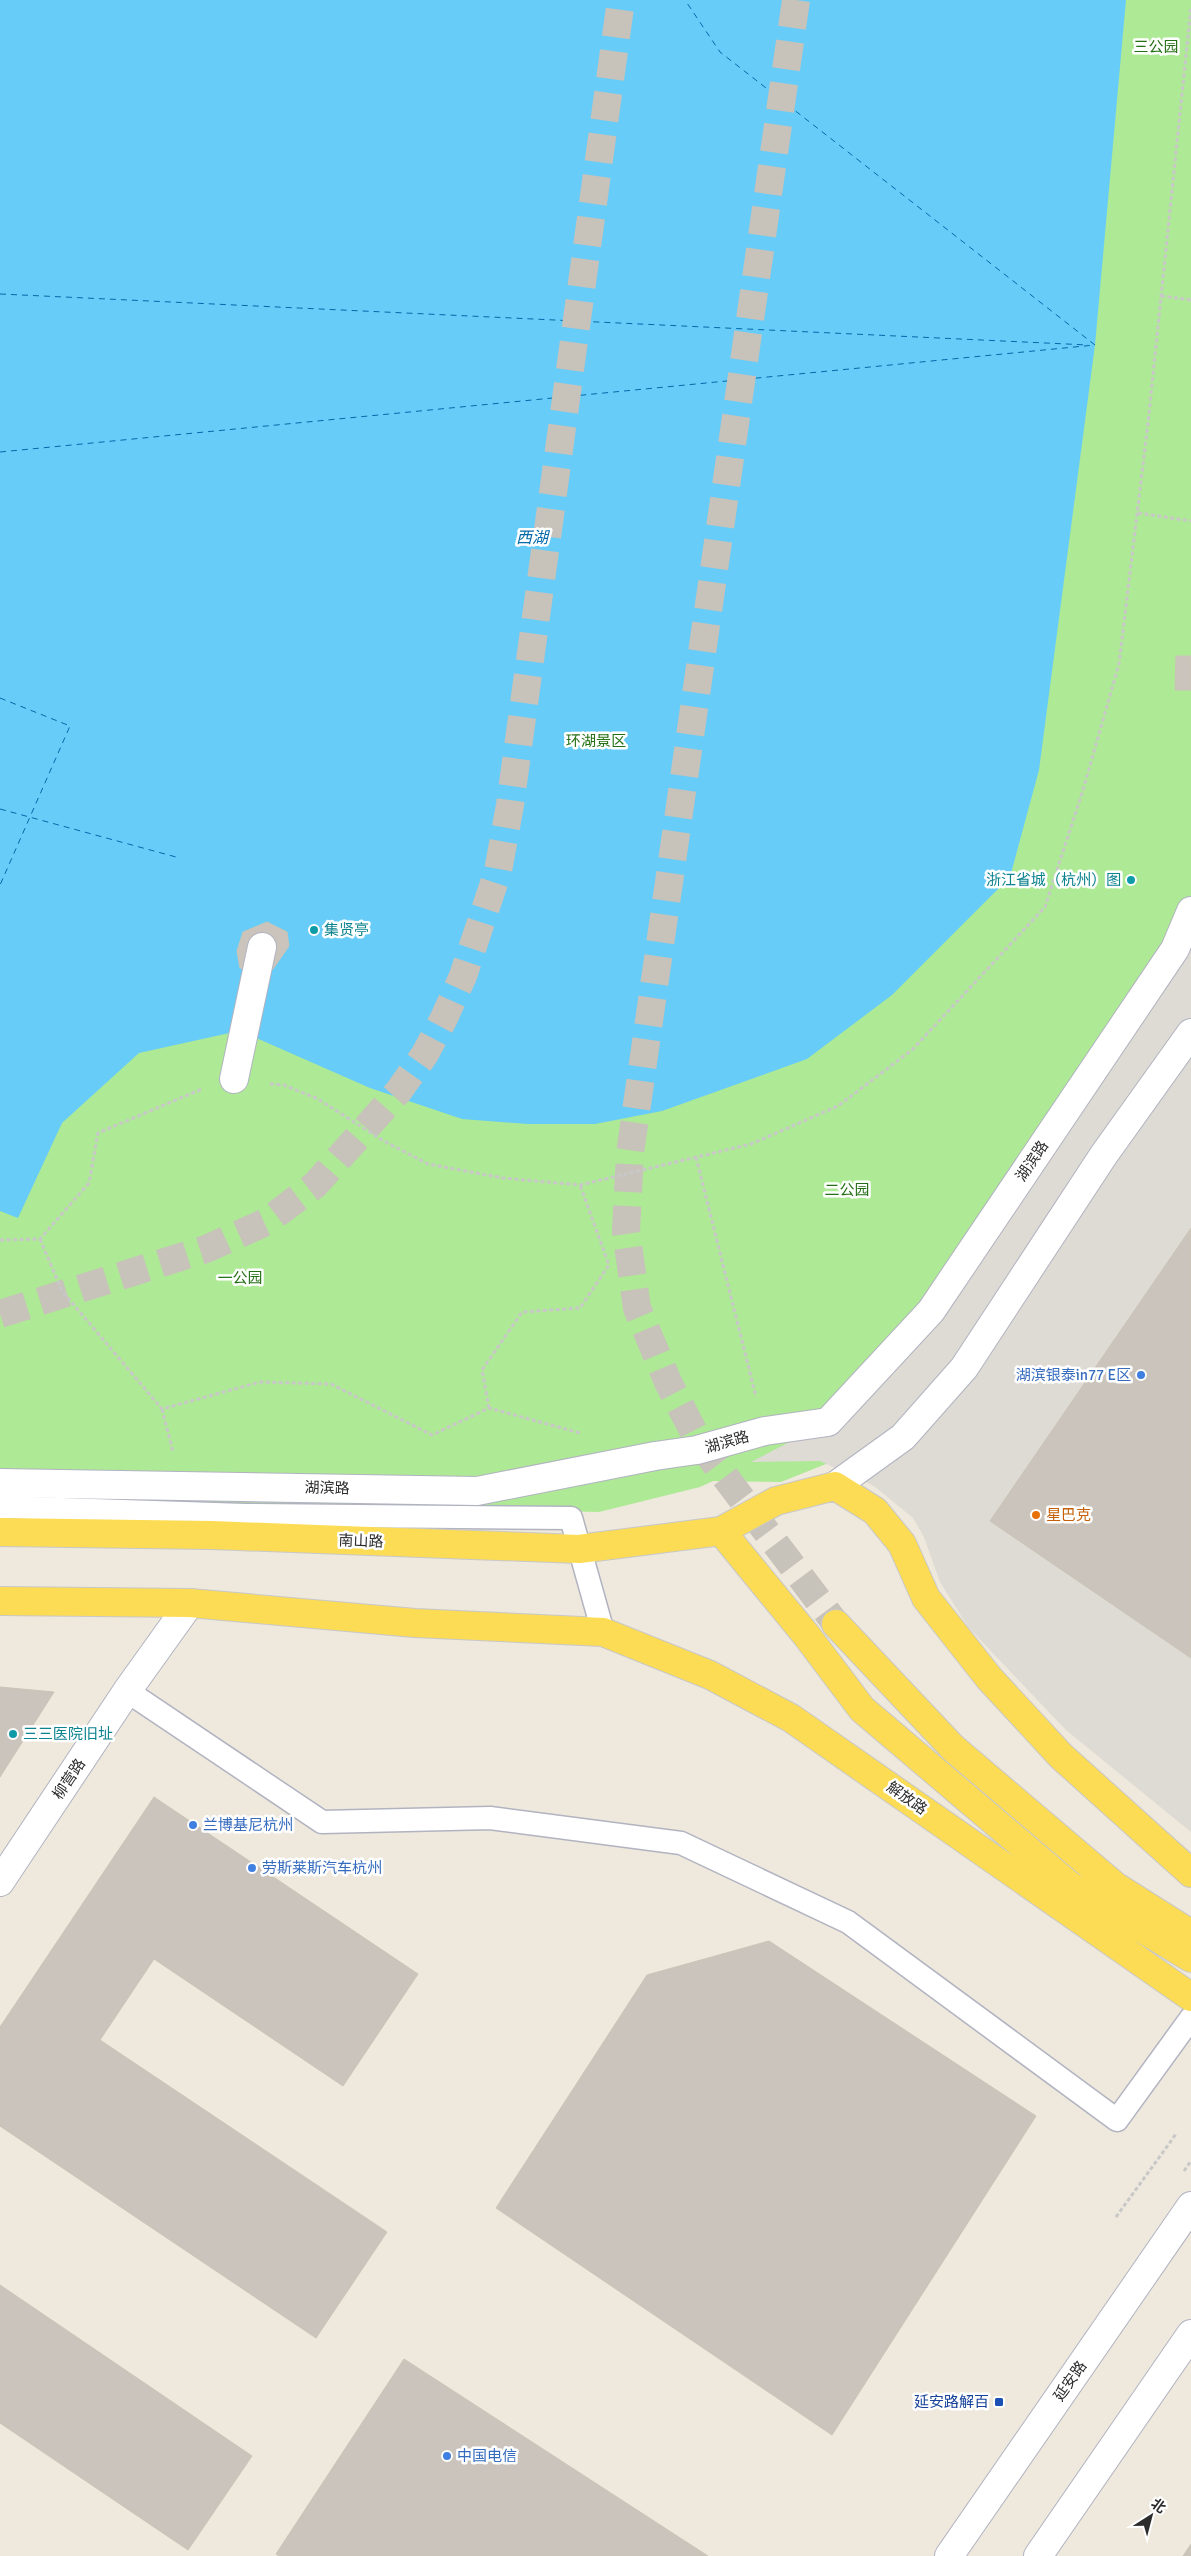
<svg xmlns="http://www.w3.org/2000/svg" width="1191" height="2556" viewBox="0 0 1191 2556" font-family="Signika,'Noto Sans SC',sans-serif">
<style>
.green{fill:#aee995}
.plaza{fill:#dedad4}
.water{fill:#68ccf8}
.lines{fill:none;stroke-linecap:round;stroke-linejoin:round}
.ferry{stroke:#0369a9;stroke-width:1;stroke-dasharray:6 5;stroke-linecap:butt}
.building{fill:#cac4bc;stroke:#cac4b6}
.primary-tunnel{stroke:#c7c2ba;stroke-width:28;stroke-dasharray:28 14;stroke-linecap:butt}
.lane-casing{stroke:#b1b3c0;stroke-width:25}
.street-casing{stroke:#b1b3c0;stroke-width:30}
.secondary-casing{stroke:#b1b3c0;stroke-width:30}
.primary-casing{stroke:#c8c8c8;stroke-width:30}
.path{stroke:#c8c8c8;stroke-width:3;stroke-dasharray:4 2.5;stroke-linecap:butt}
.lane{stroke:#fff;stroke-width:22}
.street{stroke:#fff;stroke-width:28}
.secondary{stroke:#fff;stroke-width:28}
.primary{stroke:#fcdc54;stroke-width:28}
.culture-dot{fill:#0f9aa8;stroke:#fff;stroke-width:2}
.shop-dot{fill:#3f7fe0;stroke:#fff;stroke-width:2}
.food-dot{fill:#e8710a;stroke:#fff;stroke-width:2}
.transit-dot{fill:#1a4fb4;stroke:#fff;stroke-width:2}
.labels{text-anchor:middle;stroke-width:5;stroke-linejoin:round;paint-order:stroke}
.park-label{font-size:15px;fill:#247015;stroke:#fff}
.culture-label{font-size:15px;fill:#0d838f;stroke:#fff;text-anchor:start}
.street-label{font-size:15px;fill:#2c2c2c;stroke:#fff}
.shop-label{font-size:15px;fill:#366cbe;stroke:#fff;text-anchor:start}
.food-label{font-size:15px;fill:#c56008;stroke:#fff;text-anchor:start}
.transit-label{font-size:15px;fill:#164399;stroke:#fff;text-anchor:end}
.water-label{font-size:16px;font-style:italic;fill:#0369a9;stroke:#fff}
</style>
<rect width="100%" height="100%" fill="#eee8dd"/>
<path class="green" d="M 0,0 L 1191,0 L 1191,976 L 866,1448 L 781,1482 L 713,1481 L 700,1487 L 599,1512 L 215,1504 L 0,1503 Z"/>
<path class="plaza" d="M 1191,926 L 1191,1228 L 991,1521 L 1191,1658 L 1191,1832 L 1066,1730 L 968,1627 L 940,1582 L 924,1537 L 913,1518 L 874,1486 L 820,1461 L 751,1462 L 828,1422 L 931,1311 Z"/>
<path class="water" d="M 0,0 L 1126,0 L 1095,345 L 1039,770 L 1010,877 L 892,995 L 807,1059 L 662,1111 L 595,1124 L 528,1124 L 462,1119 L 370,1088 L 252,1036 L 234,1032 L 139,1053 L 62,1123 L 18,1218 L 0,1211 Z"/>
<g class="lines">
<path class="ferry" d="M 0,294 L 1088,345
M 0,452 L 1095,345 L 720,52 L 685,0
M 0,698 L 70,726 L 0,885
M 0,809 L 176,857"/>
</g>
<path class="building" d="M 1176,656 L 1191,656 L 1191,690 L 1175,690 Z
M 267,922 L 287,932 L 289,946 L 273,969 L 263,972 L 240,968 L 237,951 L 243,932 Z
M 1191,1228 L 1191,1658 L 990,1521 Z
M 0,1687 L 54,1692 L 0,1777 Z
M 154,1797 L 418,1974 L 343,2086 L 154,1959 L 100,2040 L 387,2232 L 316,2338 L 0,2126 L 0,2027 Z
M 769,1941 L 1036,2116 L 832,2435 L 496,2208 L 647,1975 Z
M 0,2285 L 252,2456 L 188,2550 L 0,2423 Z
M 404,2359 L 708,2556 L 279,2556 L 276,2554 Z
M 1191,2544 L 1191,2556 L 1183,2556 Z"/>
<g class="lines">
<path class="primary-tunnel" d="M 796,0 L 630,1153 L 626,1231 L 637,1308 L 668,1382 L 699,1442 L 836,1624
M 0,1314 L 206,1249 L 266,1222 L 315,1185 L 398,1092 L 425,1054 L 444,1018 L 463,976 L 498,871 L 510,805 L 621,0"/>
<defs>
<path id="lane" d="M 0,1507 L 245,1515 L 571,1518 L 603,1632
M 127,1691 L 322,1822 L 490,1818 L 681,1843 L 848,1922 L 1117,2120 L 1191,2018"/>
<path id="street" d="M 234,1079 L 262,947
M 0,1483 L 477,1491 L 655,1456 L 697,1450 L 765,1431 L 828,1422 L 931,1311 L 1175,949 L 1191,911
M 835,1486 L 903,1437 L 964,1368 L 1103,1156 L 1191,1033"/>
<path id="secondary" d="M 0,1882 L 127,1691 L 190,1603
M 949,2556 L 1191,2206
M 1038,2556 L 1191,2334"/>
<path id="primary" d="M 721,1531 L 807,1636 L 862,1709 L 1069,1885 L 1191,1958
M 0,1532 L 212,1535 L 579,1549 L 721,1531 L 776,1501 L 835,1486 L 875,1511 L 902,1544 L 926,1598 L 989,1678 L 1061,1756 L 1191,1873
M 0,1601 L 190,1603 L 415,1623 L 603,1632 L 710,1675 L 791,1718 L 1191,1997
M 836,1624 L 953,1748 L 1115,1886 L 1191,1934"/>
</defs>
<use href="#lane" class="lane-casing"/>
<use href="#street" class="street-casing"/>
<use href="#secondary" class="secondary-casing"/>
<use href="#primary" class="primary-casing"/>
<path class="path" d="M 1161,296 L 1191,300
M 1138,513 L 1191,521
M 270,1084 L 284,1085 L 318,1099 L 382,1140 L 428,1164 L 503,1178 L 580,1185 L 751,1144 L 838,1106 L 913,1049 L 1045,907 L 1083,790 L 1119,664 L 1148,423 L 1191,7
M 696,1157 L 756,1397
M 40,1239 L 62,1291 L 162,1409 L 260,1382 L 331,1384 L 432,1435 L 489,1408 L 580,1433
M 0,1240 L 40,1239 L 89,1183 L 98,1133 L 202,1089
M 489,1408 L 482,1370 L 522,1312 L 580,1308 L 609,1265 L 580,1185
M 162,1409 L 173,1452
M 1184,2171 L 1191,2161
M 1116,2217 L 1176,2134"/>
<use href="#lane" class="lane"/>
<use href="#street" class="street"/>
<use href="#secondary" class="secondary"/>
<use href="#primary" class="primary"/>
</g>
<g class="culture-dot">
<circle cx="1131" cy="880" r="5"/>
<circle cx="314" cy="930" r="5"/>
<circle cx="13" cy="1734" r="5"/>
</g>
<g class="shop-dot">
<circle cx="1141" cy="1375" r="5"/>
<circle cx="193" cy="1825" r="5"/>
<circle cx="252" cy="1868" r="5"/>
<circle cx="447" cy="2456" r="5"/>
</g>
<circle class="food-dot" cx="1036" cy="1515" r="5"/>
<rect class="transit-dot" x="994" y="2397" width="10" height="10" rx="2.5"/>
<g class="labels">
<g class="park-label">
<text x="1156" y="52">三公园</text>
<text x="596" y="746">环湖景区</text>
<text x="847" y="1195">二公园</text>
<text x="240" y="1283">一公园</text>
</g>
<g class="culture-label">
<text x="1121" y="885" text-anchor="end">浙江省城（杭州）图</text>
<text x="324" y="935">集贤亭</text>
<text x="23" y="1739">三三医院旧址</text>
</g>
<g class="street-label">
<text transform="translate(1032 1161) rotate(-56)" y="5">湖滨路</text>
<text transform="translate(727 1442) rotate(-16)" y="5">湖滨路</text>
<text transform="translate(327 1488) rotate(1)" y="5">湖滨路</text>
<text transform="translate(361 1541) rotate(2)" y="5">南山路</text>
<text transform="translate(69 1779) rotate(-56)" y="5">柳营路</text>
<text transform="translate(907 1798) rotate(35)" y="5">解放路</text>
<text transform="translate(1070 2381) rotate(-55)" y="5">延安路</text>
</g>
<g class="shop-label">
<text x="1131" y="1380" text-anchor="end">湖滨银泰in77 E区</text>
<text x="203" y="1830">兰博基尼杭州</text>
<text x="262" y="1873">劳斯莱斯汽车杭州</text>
<text x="457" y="2461">中国电信</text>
</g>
<g class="food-label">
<text x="1046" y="1520">星巴克</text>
</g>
<g class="transit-label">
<text x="989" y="2407">延安路解百</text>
</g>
<g class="water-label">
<text x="532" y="543">西湖</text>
</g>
</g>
<g transform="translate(1151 2516) rotate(36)" stroke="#ffffff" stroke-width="4" paint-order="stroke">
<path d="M0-4L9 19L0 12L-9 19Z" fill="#2c2c2c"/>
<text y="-8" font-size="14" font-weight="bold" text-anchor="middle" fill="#2c2c2c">北</text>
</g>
</svg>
